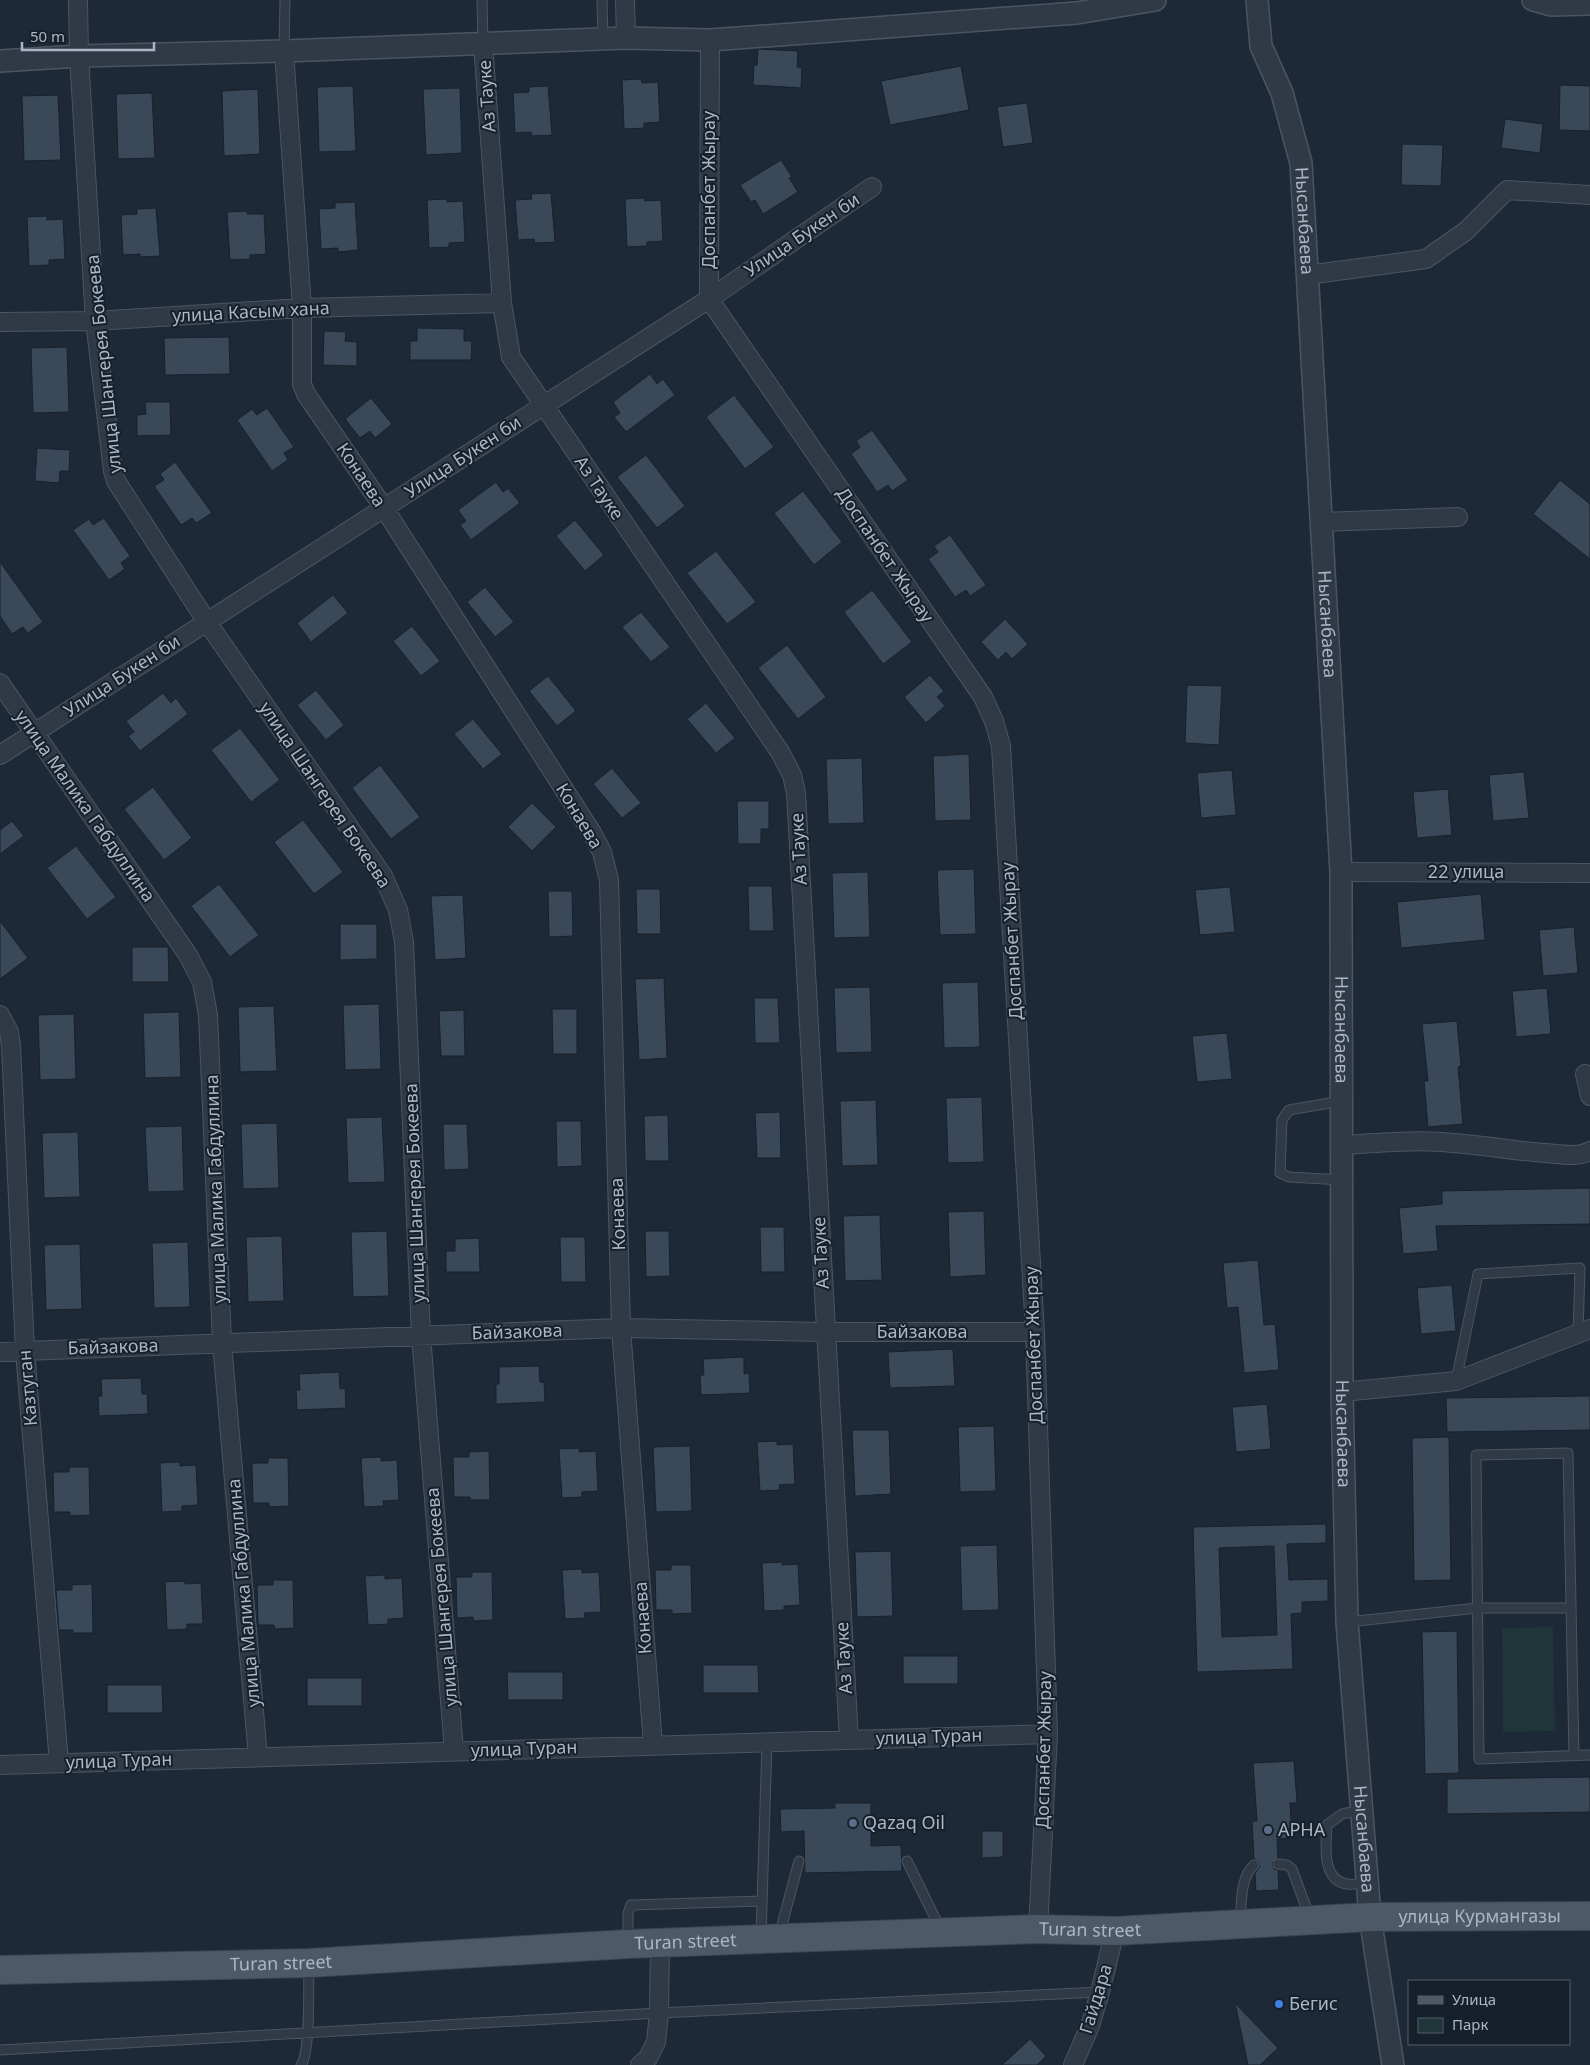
<svg xmlns="http://www.w3.org/2000/svg" width="1590" height="2065" viewBox="0 0 1590 2065" font-family="'Noto Sans',sans-serif">
<style>
.green{fill:#1f3538}
.building{fill:#3a495a;stroke:#18212d;fill-rule:evenodd}
.lines{fill:none;stroke-linecap:round;stroke-linejoin:round}
.service-casing{stroke:#4b5562;stroke-width:11}
.minor-casing{stroke:#4b5562;stroke-width:20}
.tertiary-casing{stroke:#4b5562;stroke-width:24}
.primary-casing{stroke:#3a4350;stroke-width:30}
.service{stroke:#303a47;stroke-width:9}
.minor{stroke:#303a47;stroke-width:18}
.tertiary{stroke:#303a47;stroke-width:21}
.primary{stroke:#4e5968;stroke-width:28}
.service-dot{fill:#5c6f8a;stroke:#16202b;stroke-width:2}
.shop-dot{fill:#3f7fe0;stroke:#16202b;stroke-width:2}
.labels{text-anchor:middle;stroke-width:4;stroke-linejoin:round;paint-order:stroke}
.street-label{font-size:18px;fill:#aab5c5;stroke:#16202b}
.poi-label{font-size:18px;fill:#aab5c5;stroke:#16202b;text-anchor:start}
</style>
<rect width="100%" height="100%" fill="#1d2937"/>
<path class="green" d="M 1553,1627 L 1555,1731 L 1503,1732 L 1502,1628 Z"/>
<path class="building" d="M 758,49 L 798,51 L 797,67 L 802,68 L 801,88 L 753,85 L 754,65 L 757,65 Z
M 961,66 L 969,110 L 890,125 L 881,81 Z
M 641,79 L 642,83 L 658,82 L 660,122 L 644,123 L 644,128 L 624,129 L 622,80 Z
M 1560,85 L 1590,86 L 1590,131 L 1559,130 Z
M 353,86 L 356,151 L 319,152 L 317,87 Z
M 548,86 L 552,135 L 532,136 L 531,132 L 515,133 L 513,93 L 529,92 L 529,87 Z
M 460,88 L 462,153 L 426,155 L 423,89 Z
M 258,89 L 260,154 L 224,156 L 222,91 Z
M 152,93 L 155,158 L 118,159 L 116,94 Z
M 58,95 L 61,160 L 24,161 L 22,96 Z
M 1027,103 L 1033,143 L 1003,147 L 997,107 Z
M 1505,119 L 1543,124 L 1540,153 L 1501,148 Z
M 1402,144 L 1443,145 L 1441,186 L 1401,185 Z
M 781,160 L 792,177 L 789,178 L 798,192 L 763,214 L 755,200 L 751,202 L 740,185 Z
M 551,193 L 555,242 L 535,243 L 534,239 L 518,240 L 515,200 L 532,199 L 531,194 Z
M 644,198 L 645,201 L 661,200 L 663,241 L 647,242 L 647,246 L 627,247 L 625,199 Z
M 447,199 L 447,202 L 463,201 L 465,242 L 449,243 L 449,247 L 429,248 L 427,200 Z
M 355,202 L 358,250 L 338,252 L 338,248 L 321,249 L 319,209 L 335,208 L 335,203 Z
M 156,208 L 160,256 L 140,257 L 140,254 L 123,255 L 121,215 L 137,214 L 137,209 Z
M 247,211 L 247,214 L 264,214 L 266,254 L 250,255 L 250,259 L 230,260 L 227,212 Z
M 47,216 L 47,220 L 63,219 L 65,259 L 49,260 L 49,265 L 29,266 L 27,217 Z
M 417,328 L 464,329 L 464,341 L 472,341 L 471,360 L 410,360 L 410,341 L 417,341 Z
M 324,331 L 346,332 L 345,341 L 357,342 L 357,366 L 323,365 Z
M 229,337 L 230,374 L 165,375 L 164,338 Z
M 67,347 L 69,412 L 33,413 L 31,348 Z
M 650,374 L 657,384 L 663,379 L 675,395 L 626,432 L 614,417 L 620,413 L 613,402 Z
M 734,395 L 774,447 L 745,469 L 706,417 Z
M 371,398 L 392,424 L 375,438 L 370,431 L 360,438 L 345,419 Z
M 145,402 L 170,402 L 171,435 L 137,436 L 137,415 L 146,414 Z
M 267,408 L 294,447 L 284,453 L 288,460 L 272,471 L 237,420 L 252,409 L 257,415 Z
M 872,430 L 908,480 L 892,491 L 888,485 L 877,492 L 851,454 L 860,447 L 856,441 Z
M 37,448 L 70,450 L 69,471 L 60,471 L 59,483 L 35,481 Z
M 646,455 L 685,506 L 657,528 L 617,477 Z
M 175,462 L 212,513 L 196,523 L 192,518 L 181,525 L 154,486 L 164,480 L 160,474 Z
M 1560,480 L 1590,504 L 1590,559 L 1533,514 Z
M 496,482 L 503,492 L 508,488 L 520,503 L 471,540 L 460,525 L 466,521 L 458,510 Z
M 803,491 L 842,542 L 814,565 L 774,513 Z
M 104,518 L 130,556 L 121,563 L 125,569 L 109,580 L 73,530 L 89,519 L 93,525 Z
M 575,520 L 604,555 L 585,571 L 556,536 Z
M 950,535 L 986,585 L 970,596 L 966,590 L 955,597 L 928,559 L 938,552 L 934,546 Z
M 716,551 L 756,602 L 727,624 L 687,573 Z
M 0,562 L 43,622 L 28,633 L 23,627 L 12,634 L 0,616 Z
M 485,587 L 514,622 L 495,637 L 467,602 Z
M 872,590 L 912,642 L 883,664 L 844,612 Z
M 333,595 L 348,613 L 311,642 L 297,623 Z
M 641,612 L 670,647 L 651,662 L 622,627 Z
M 1005,619 L 1028,644 L 1012,659 L 1006,652 L 998,660 L 981,642 Z
M 412,626 L 440,661 L 421,676 L 393,641 Z
M 787,645 L 826,697 L 798,719 L 758,668 Z
M 930,675 L 944,691 L 937,697 L 945,706 L 926,723 L 904,697 Z
M 548,676 L 576,711 L 557,726 L 529,691 Z
M 1187,685 L 1222,686 L 1219,745 L 1185,743 Z
M 316,690 L 344,725 L 326,740 L 297,705 Z
M 163,693 L 171,703 L 176,698 L 188,714 L 140,751 L 128,736 L 134,732 L 126,721 Z
M 706,703 L 735,738 L 716,753 L 687,719 Z
M 473,719 L 502,754 L 483,769 L 454,734 Z
M 240,728 L 280,780 L 251,802 L 211,750 Z
M 969,754 L 971,820 L 935,821 L 933,756 Z
M 862,758 L 864,823 L 828,824 L 826,759 Z
M 380,765 L 420,817 L 391,839 L 352,788 Z
M 612,768 L 641,803 L 622,818 L 593,784 Z
M 1232,770 L 1236,815 L 1201,818 L 1197,773 Z
M 1524,772 L 1529,818 L 1493,821 L 1489,775 Z
M 153,787 L 192,838 L 164,860 L 124,809 Z
M 1448,789 L 1452,835 L 1417,838 L 1413,792 Z
M 737,801 L 769,801 L 769,829 L 761,829 L 761,844 L 738,844 Z
M 532,803 L 556,827 L 532,851 L 508,827 Z
M 303,820 L 343,872 L 314,894 L 274,842 Z
M 12,821 L 24,836 L 0,854 L 0,830 Z
M 76,846 L 116,897 L 87,919 L 47,868 Z
M 974,869 L 976,934 L 940,935 L 937,870 Z
M 868,872 L 870,937 L 834,938 L 832,873 Z
M 219,884 L 259,935 L 230,957 L 191,906 Z
M 748,886 L 772,886 L 774,931 L 749,931 Z
M 1230,887 L 1235,932 L 1200,935 L 1195,890 Z
M 636,889 L 660,889 L 661,934 L 637,934 Z
M 548,891 L 572,891 L 573,936 L 549,937 Z
M 1481,894 L 1485,940 L 1401,948 L 1397,902 Z
M 463,895 L 466,958 L 435,960 L 431,896 Z
M 0,921 L 28,958 L 0,979 Z
M 340,924 L 377,924 L 377,959 L 340,960 Z
M 1574,927 L 1578,973 L 1543,976 L 1539,930 Z
M 132,947 L 168,947 L 169,982 L 132,982 Z
M 664,978 L 667,1058 L 639,1060 L 635,979 Z
M 978,982 L 980,1047 L 944,1048 L 942,983 Z
M 870,987 L 872,1052 L 836,1053 L 834,988 Z
M 1547,988 L 1551,1034 L 1516,1037 L 1512,991 Z
M 754,998 L 778,998 L 780,1043 L 755,1043 Z
M 379,1004 L 381,1069 L 345,1070 L 343,1005 Z
M 274,1006 L 277,1071 L 240,1072 L 238,1007 Z
M 552,1009 L 577,1009 L 577,1054 L 553,1054 Z
M 464,1010 L 465,1056 L 441,1056 L 439,1011 Z
M 179,1012 L 181,1077 L 145,1078 L 143,1013 Z
M 74,1014 L 76,1079 L 40,1080 L 38,1015 Z
M 1457,1021 L 1461,1066 L 1458,1067 L 1463,1124 L 1428,1127 L 1424,1081 L 1428,1081 L 1422,1024 Z
M 1227,1033 L 1232,1079 L 1197,1082 L 1192,1036 Z
M 982,1097 L 984,1162 L 948,1163 L 946,1098 Z
M 876,1100 L 878,1165 L 842,1166 L 840,1101 Z
M 780,1112 L 781,1158 L 757,1158 L 755,1113 Z
M 668,1115 L 669,1161 L 645,1161 L 644,1116 Z
M 382,1117 L 385,1182 L 348,1183 L 346,1118 Z
M 556,1121 L 581,1121 L 582,1166 L 557,1167 Z
M 277,1123 L 279,1188 L 243,1189 L 241,1124 Z
M 443,1124 L 467,1124 L 469,1169 L 444,1170 Z
M 182,1126 L 184,1191 L 148,1192 L 145,1127 Z
M 78,1132 L 80,1197 L 44,1198 L 42,1133 Z
M 1590,1188 L 1590,1224 L 1436,1226 L 1438,1251 L 1403,1254 L 1399,1208 L 1442,1204 L 1442,1191 Z
M 984,1211 L 986,1275 L 950,1277 L 948,1212 Z
M 880,1215 L 882,1280 L 845,1281 L 843,1216 Z
M 760,1227 L 784,1227 L 785,1272 L 761,1272 Z
M 387,1231 L 389,1296 L 353,1297 L 351,1232 Z
M 645,1231 L 669,1231 L 670,1276 L 646,1277 Z
M 282,1236 L 284,1301 L 248,1302 L 246,1237 Z
M 560,1237 L 585,1237 L 586,1282 L 561,1282 Z
M 479,1238 L 480,1272 L 446,1272 L 446,1251 L 455,1251 L 455,1239 Z
M 188,1242 L 190,1307 L 154,1308 L 152,1243 Z
M 80,1244 L 82,1309 L 46,1310 L 44,1245 Z
M 1258,1260 L 1264,1325 L 1275,1324 L 1279,1370 L 1244,1373 L 1238,1307 L 1227,1308 L 1223,1263 Z
M 1452,1285 L 1456,1331 L 1421,1334 L 1417,1288 Z
M 953,1349 L 955,1386 L 890,1388 L 888,1352 Z
M 744,1357 L 744,1374 L 749,1373 L 750,1393 L 701,1395 L 700,1375 L 704,1375 L 703,1359 Z
M 539,1366 L 540,1382 L 544,1382 L 545,1402 L 496,1404 L 496,1384 L 499,1384 L 499,1367 Z
M 339,1372 L 340,1389 L 345,1388 L 346,1408 L 297,1410 L 296,1390 L 300,1390 L 299,1374 Z
M 141,1378 L 142,1394 L 147,1394 L 148,1414 L 99,1416 L 98,1396 L 102,1396 L 101,1379 Z
M 1590,1396 L 1590,1430 L 1447,1432 L 1446,1398 Z
M 1267,1404 L 1271,1449 L 1236,1452 L 1232,1407 Z
M 994,1426 L 996,1491 L 960,1492 L 958,1427 Z
M 852,1430 L 889,1430 L 891,1494 L 855,1496 Z
M 1449,1437 L 1451,1580 L 1414,1581 L 1412,1438 Z
M 777,1441 L 777,1445 L 793,1444 L 795,1484 L 779,1485 L 780,1490 L 760,1491 L 757,1442 Z
M 690,1446 L 692,1511 L 656,1512 L 653,1447 Z
M 579,1448 L 579,1452 L 596,1451 L 598,1491 L 582,1492 L 582,1497 L 562,1498 L 559,1449 Z
M 489,1451 L 490,1500 L 470,1500 L 470,1497 L 454,1497 L 453,1457 L 469,1457 L 469,1452 Z
M 381,1457 L 381,1461 L 397,1460 L 399,1500 L 383,1501 L 384,1506 L 364,1507 L 361,1458 Z
M 268,1458 L 288,1458 L 289,1506 L 269,1507 L 269,1503 L 253,1503 L 252,1463 L 268,1463 Z
M 180,1462 L 180,1466 L 196,1465 L 198,1505 L 182,1506 L 182,1511 L 162,1512 L 160,1463 Z
M 69,1467 L 89,1467 L 90,1515 L 70,1516 L 70,1512 L 54,1512 L 53,1472 L 69,1472 Z
M 1326,1524 L 1326,1543 L 1287,1544 L 1289,1580 L 1328,1579 L 1328,1601 L 1302,1602 L 1302,1613 L 1291,1614 L 1293,1669 L 1197,1672 L 1193,1527 ZM 1274,1546 L 1277,1635 L 1222,1637 L 1219,1548 Z
M 997,1545 L 999,1610 L 962,1611 L 960,1546 Z
M 891,1551 L 893,1616 L 857,1617 L 855,1552 Z
M 782,1562 L 782,1565 L 798,1564 L 800,1605 L 784,1606 L 784,1610 L 764,1611 L 762,1563 Z
M 671,1565 L 691,1565 L 692,1613 L 672,1614 L 672,1610 L 656,1610 L 655,1570 L 671,1570 Z
M 582,1569 L 582,1573 L 599,1572 L 601,1612 L 584,1613 L 585,1618 L 565,1619 L 562,1570 Z
M 472,1572 L 492,1572 L 493,1620 L 473,1621 L 473,1617 L 457,1618 L 456,1577 L 472,1577 Z
M 385,1575 L 385,1579 L 402,1578 L 404,1618 L 388,1619 L 388,1624 L 368,1625 L 365,1576 Z
M 273,1580 L 293,1580 L 294,1628 L 275,1629 L 274,1625 L 258,1625 L 257,1585 L 273,1585 Z
M 185,1581 L 185,1584 L 201,1583 L 203,1624 L 187,1624 L 187,1629 L 167,1630 L 165,1582 Z
M 92,1584 L 93,1633 L 73,1633 L 73,1630 L 59,1630 L 56,1590 L 72,1590 L 72,1585 Z
M 1457,1631 L 1459,1773 L 1425,1774 L 1422,1632 Z
M 903,1656 L 958,1656 L 958,1684 L 903,1684 Z
M 703,1665 L 758,1665 L 759,1693 L 703,1693 Z
M 507,1672 L 563,1672 L 563,1700 L 508,1700 Z
M 307,1678 L 362,1678 L 362,1706 L 307,1706 Z
M 107,1685 L 162,1685 L 163,1713 L 107,1713 Z
M 1294,1761 L 1297,1803 L 1290,1803 L 1292,1838 L 1277,1839 L 1278,1858 L 1272,1863 L 1274,1869 L 1278,1870 L 1279,1890 L 1256,1891 L 1255,1874 L 1260,1866 L 1258,1861 L 1254,1859 L 1252,1821 L 1257,1821 L 1253,1763 Z
M 1590,1777 L 1590,1812 L 1447,1814 L 1447,1779 Z
M 835,1803 L 871,1803 L 871,1846 L 901,1845 L 902,1871 L 805,1873 L 804,1831 L 781,1832 L 780,1809 L 835,1808 Z
M 982,1831 L 1003,1831 L 1003,1857 L 982,1858 Z
M 1235,2003 L 1278,2048 L 1260,2065 L 1248,2065 Z
M 1030,2039 L 1046,2056 L 1037,2065 L 1002,2065 Z"/>
<g class="lines">
<defs>
<path id="service" d="M 482,0 L 483,44
M 602,0 L 603,39
M 284,51 L 285,0
M 1341,1101 L 1289,1110 L 1282,1120 L 1280,1173 L 1289,1177 L 1342,1180
M 1456,1381 L 1478,1274 L 1580,1268 L 1578,1333
M 1348,1622 L 1477,1608 L 1570,1608
M 1574,1756 L 1568,1453 L 1476,1455 L 1479,1759 L 1590,1755
M 1362,1810 L 1342,1814 L 1327,1825 C 1326,1844 1321,1880 1347,1884 C 1353,1885 1361,1883 1367,1883
M 907,1861 L 940,1928
M 1278,1864 L 1287,1865 L 1292,1869 L 1310,1918
M 1240,1920 C 1242,1901 1240,1878 1254,1865
M 779,1936 L 799,1861
M 761,1937 L 767,1742
M 628,1942 L 628,1913 L 631,1905 L 762,1901
M 0,2050 L 659,2013 L 1100,1992
M 301,2065 C 311,2052 308,1986 309,1966"/>
<path id="minor" d="M 78,0 L 79,56 L 95,321 L 113,471 L 116,481 L 207,622 L 383,876 L 398,910 L 404,942 L 421,1335 L 454,1751
M 625,0 L 626,38
M 710,40 L 709,299 L 983,697 L 994,721 L 1001,746 L 1035,1332 L 1048,1734 L 1038,1929
M 483,44 L 502,303 L 511,357 L 780,752 L 792,775 L 796,793 L 849,1740
M 284,51 L 302,308 L 302,384 L 306,394 L 384,508 L 592,833 L 602,852 L 609,880 L 621,1328 L 653,1745
M 1307,275 L 1426,259 L 1466,231 L 1507,190 L 1590,195
M 0,322 L 95,321 L 302,308 L 502,303
M 1321,522 L 1458,517
M 0,683 L 188,955 L 202,982 L 208,1015 L 222,1343 L 258,1757
M 0,755 L 709,299 L 872,187
M 1341,872 L 1590,873
M 0,1015 L 9,1032 L 11,1046 L 25,1351 L 59,1763
M 1585,1074 L 1590,1096
M 1341,1145 C 1378,1143 1416,1139 1453,1143 C 1484,1145 1514,1151 1545,1153 C 1559,1154 1578,1158 1590,1151
M 0,1352 L 621,1328 L 825,1332 L 1035,1332
M 1342,1392 L 1456,1381 L 1590,1329
M 0,1765 L 1048,1734
M 640,2065 L 648,2058 L 656,2042 L 659,2013 L 660,1943
M 1073,2065 L 1090,2026 L 1100,1992 L 1115,1931"/>
<g id="tertiary">
<path id="s1" d="M 1257,0 L 1261,46 L 1282,93 L 1301,163 L 1341,872 L 1342,1392 L 1347,1622 L 1370,1917 L 1393,2065"/>
<path d="M 1533,0 L 1551,5 L 1590,4"/>
<path d="M 0,61 L 79,56 L 284,51 L 626,38 L 710,40 L 1077,13 L 1155,0"/>
</g>
<g id="primary">
<path id="s2" d="M 0,1970 L 309,1963 L 628,1944 L 1038,1929 L 1115,1931 L 1370,1917 L 1590,1916"/>
</g>
</defs>
<use href="#service" class="service-casing"/>
<use href="#minor" class="minor-casing"/>
<use href="#tertiary" class="tertiary-casing"/>
<use href="#primary" class="primary-casing"/>
<use href="#service" class="service"/>
<use href="#minor" class="minor"/>
<use href="#tertiary" class="tertiary"/>
<use href="#primary" class="primary"/>
</g>
<g class="service-dot">
<circle cx="853" cy="1823" r="5"/>
<circle cx="1268" cy="1830" r="5"/>
</g>
<circle class="shop-dot" cx="1279" cy="2004" r="5"/>
<g class="labels">
<g class="street-label">
<text transform="translate(487 96) rotate(-94)" y="6">Аз Тауке</text>
<text transform="translate(709 190) rotate(-90)" y="6">Доспанбет Жырау</text>
<text dy="6" stroke="none"><textPath href="#s1" startOffset="228">Нысанбаева</textPath></text>
<text transform="translate(802 235) rotate(-34)" y="6">Улица Букен би</text>
<text transform="translate(251 312) rotate(-3)" y="6">улица Касым хана</text>
<text transform="translate(104 364) rotate(-96)" y="6">улица Шангерея Бокеева</text>
<text transform="translate(463 457) rotate(-33)" y="6">Улица Букен би</text>
<text transform="translate(361 475) rotate(56)" y="6">Конаева</text>
<text transform="translate(599 488) rotate(56)" y="6">Аз Тауке</text>
<text transform="translate(885 555) rotate(56)" y="6">Доспанбет Жырау</text>
<text dy="6" stroke="none"><textPath href="#s1" startOffset="632">Нысанбаева</textPath></text>
<text transform="translate(122 676) rotate(-33)" y="6">Улица Букен би</text>
<text transform="translate(325 795) rotate(56)" y="6">улица Шангерея Бокеева</text>
<text transform="translate(85 806) rotate(55)" y="6">улица Малика Габдуллина</text>
<text transform="translate(579 816) rotate(59)" y="6">Конаева</text>
<text transform="translate(799 849) rotate(-93)" y="6">Аз Тауке</text>
<text x="1466" y="878">22 улица</text>
<text transform="translate(1012 941) rotate(-93)" y="6">Доспанбет Жырау</text>
<text dy="6" stroke="none"><textPath href="#s1" startOffset="1038">Нысанбаева</textPath></text>
<text transform="translate(216 1189) rotate(-92)" y="6">улица Малика Габдуллина</text>
<text transform="translate(415 1193) rotate(-92)" y="6">улица Шангерея Бокеева</text>
<text transform="translate(618 1214) rotate(-92)" y="6">Конаева</text>
<text transform="translate(821 1253) rotate(-93)" y="6">Аз Тауке</text>
<text transform="translate(517 1332) rotate(-2)" y="6">Байзакова</text>
<text x="922" y="1338">Байзакова</text>
<text transform="translate(1034 1345) rotate(-92)" y="6">Доспанбет Жырау</text>
<text transform="translate(113 1347) rotate(-2)" y="6">Байзакова</text>
<text transform="translate(28 1388) rotate(-95)" y="6">Казтуган</text>
<text dy="6" stroke="none"><textPath href="#s1" startOffset="1442">Нысанбаева</textPath></text>
<text transform="translate(244 1593) rotate(-95)" y="6">улица Малика Габдуллина</text>
<text transform="translate(442 1597) rotate(-95)" y="6">улица Шангерея Бокеева</text>
<text transform="translate(643 1618) rotate(-94)" y="6">Конаева</text>
<text transform="translate(844 1658) rotate(-93)" y="6">Аз Тауке</text>
<text transform="translate(929 1737) rotate(-2)" y="6">улица Туран</text>
<text transform="translate(524 1749) rotate(-2)" y="6">улица Туран</text>
<text transform="translate(1044 1750) rotate(-89)" y="6">Доспанбет Жырау</text>
<text transform="translate(119 1761) rotate(-2)" y="6">улица Туран</text>
<text dy="6" stroke="none"><textPath href="#s1" startOffset="1848">Нысанбаева</textPath></text>
<text dy="6" stroke="none"><textPath href="#s2" startOffset="1481">улица Курмангазы</textPath></text>
<text dy="6" stroke="none"><textPath href="#s2" startOffset="1091">Turan street</textPath></text>
<text dy="6" stroke="none"><textPath href="#s2" startOffset="686">Turan street</textPath></text>
<text dy="6" stroke="none"><textPath href="#s2" startOffset="281">Turan street</textPath></text>
<text transform="translate(1096 1999) rotate(-73)" y="6">Гайдара</text>
</g>
<g class="poi-label">
<text x="863" y="1829">Qazaq Oil</text>
<text x="1278" y="1836">АРНА</text>
<text x="1289" y="2010">Бегис</text>
</g>
</g>
<rect x="1408" y="1980" width="162" height="65" fill="#16202b" stroke="#515c69"/>
<rect x="1418" y="1996" width="25" height="8" fill="#4e5968" stroke="#515c69"/>
<text x="1452" y="2005" font-size="15" fill="#aab5c5">Улица</text>
<rect x="1418" y="2018" width="25" height="15" fill="#1f3538" stroke="#515c69"/>
<text x="1452" y="2030" font-size="15" fill="#aab5c5">Парк</text>
<path d="M22 42v8h132v-8" fill="none" stroke="#aab5c5" stroke-width="2.5"/>
<text x="30" y="42" font-size="15" fill="#aab5c5" stroke="#16202b" stroke-width="4" paint-order="stroke">50 m</text>
</svg>
